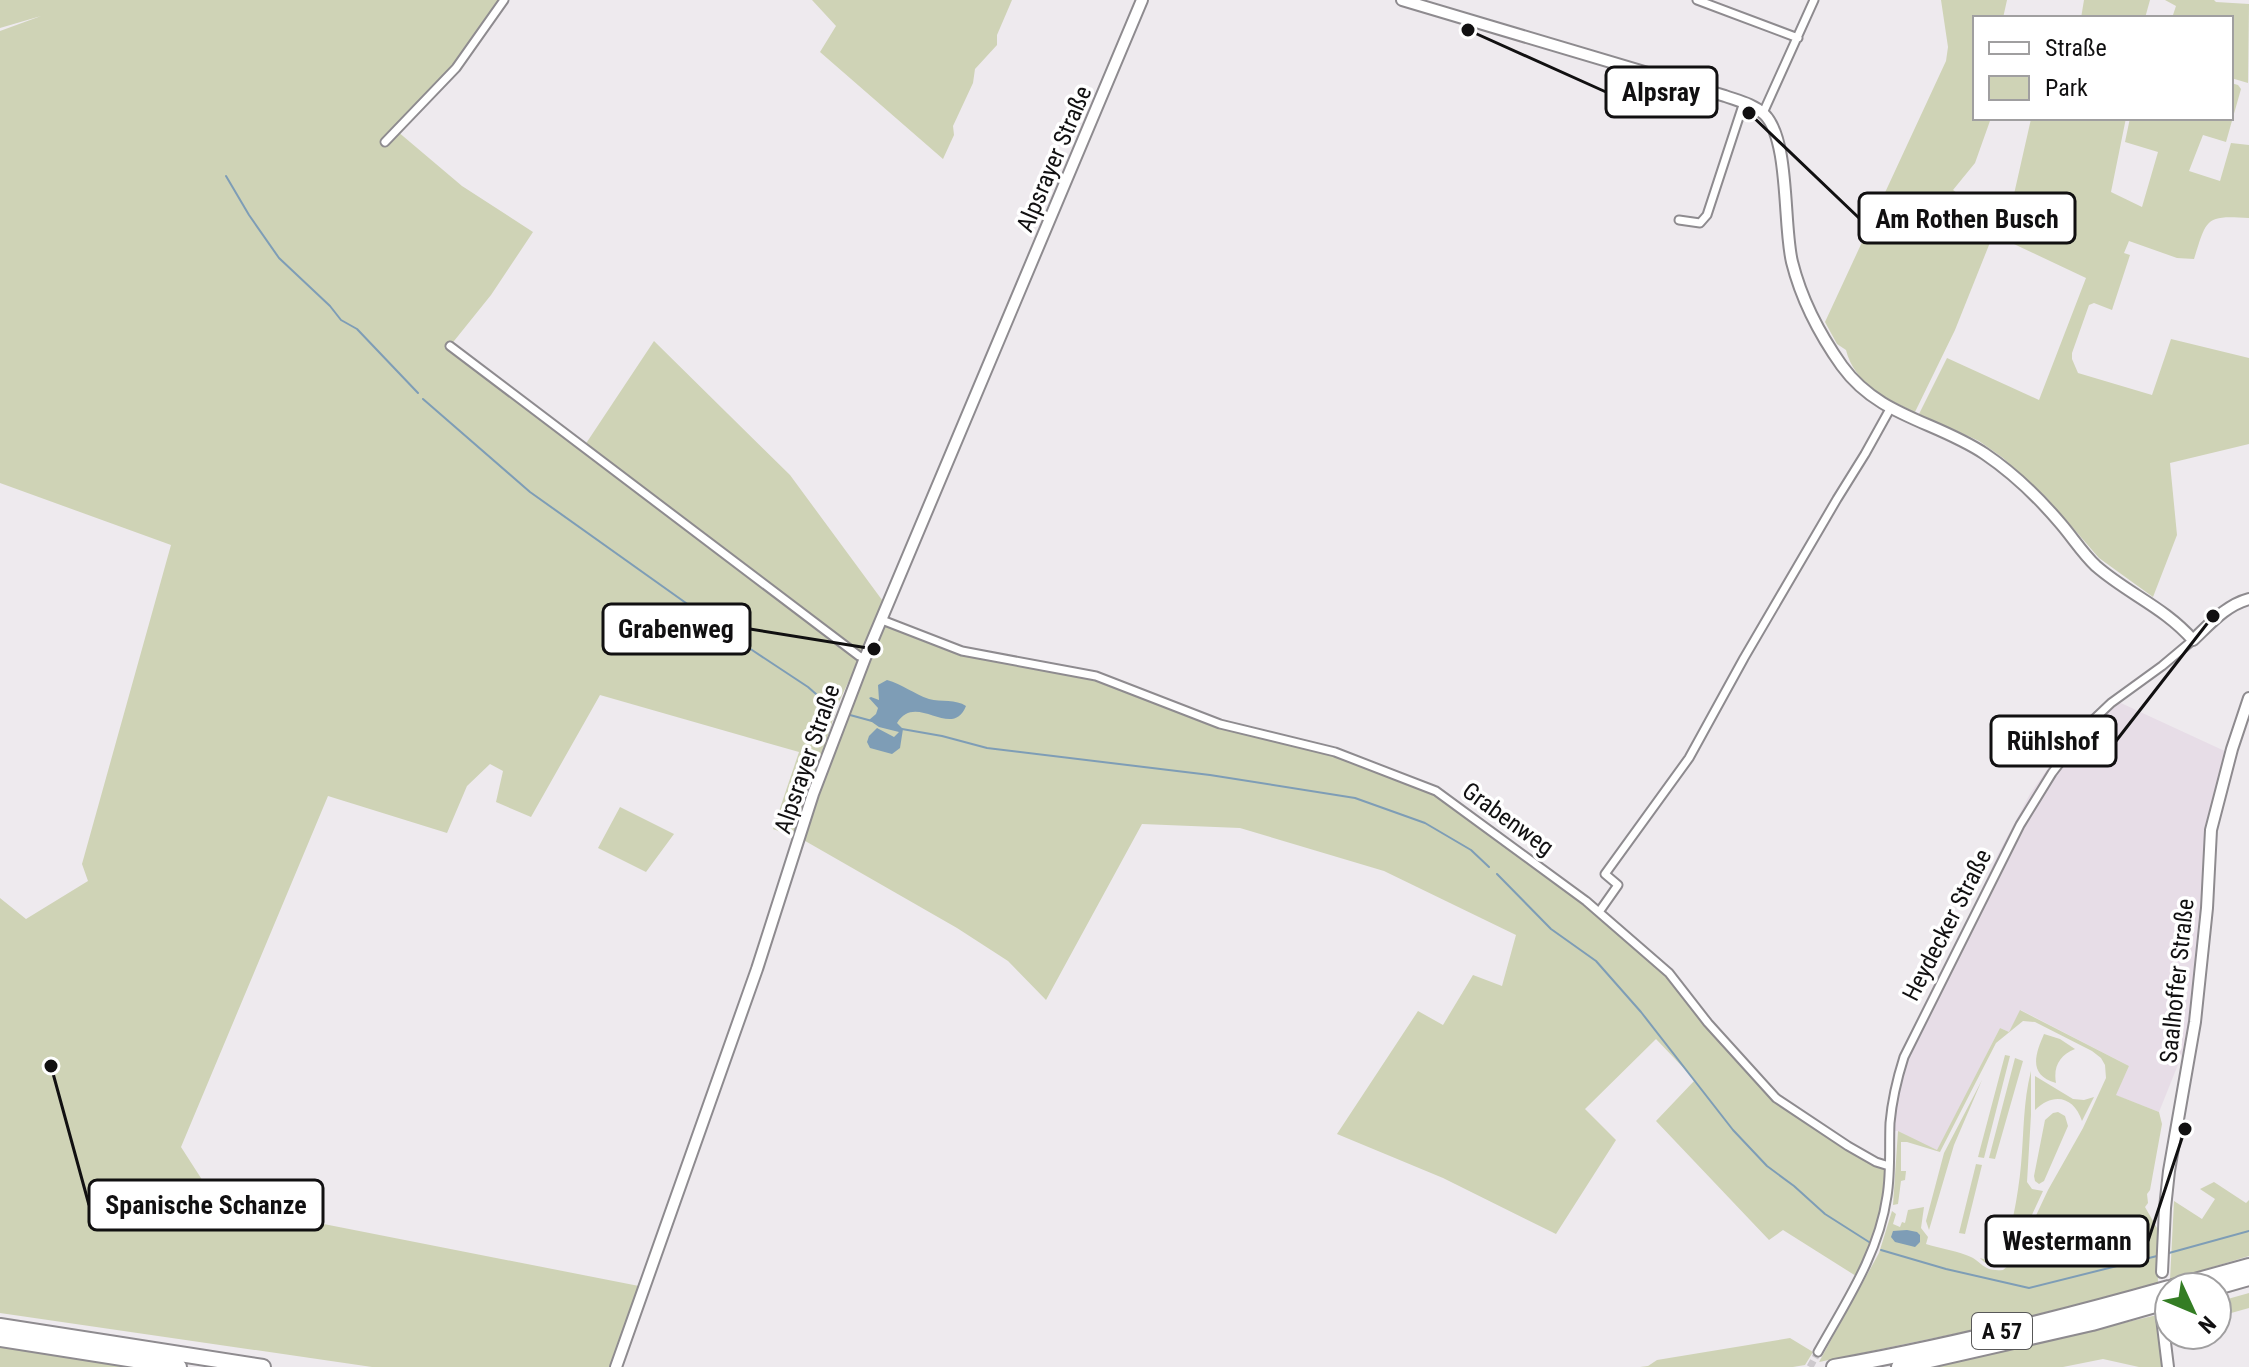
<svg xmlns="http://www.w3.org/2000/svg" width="2249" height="1367" viewBox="0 0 2249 1367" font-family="'Roboto Condensed',sans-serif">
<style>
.built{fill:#e7dde7}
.green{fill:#cfd3b6}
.water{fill:#7e9db6}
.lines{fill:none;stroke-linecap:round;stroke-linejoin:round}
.stream{stroke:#7e9db6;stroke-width:2}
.street-tunnel{stroke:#cdc9cd;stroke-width:7;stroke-dasharray:7 3.5;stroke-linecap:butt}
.street-casing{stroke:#8e8b8f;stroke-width:11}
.secondary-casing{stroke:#8e8b8f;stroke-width:14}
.highway-casing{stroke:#8e8b8f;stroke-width:18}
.street{stroke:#fff;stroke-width:7}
.secondary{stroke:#fff;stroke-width:10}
.highway{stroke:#fff;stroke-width:14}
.labels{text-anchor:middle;stroke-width:7;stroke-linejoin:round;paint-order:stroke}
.shield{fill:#fff;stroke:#585858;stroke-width:2}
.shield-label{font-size:22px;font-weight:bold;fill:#111011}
.street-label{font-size:24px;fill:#111011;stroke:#fff}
.leader{fill:none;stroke:#111011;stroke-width:3}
.callout-dot{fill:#111011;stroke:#fff;stroke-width:3}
.callout{fill:#fff;stroke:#111011;stroke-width:3}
.callout-label{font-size:26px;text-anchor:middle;font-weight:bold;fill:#111011}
</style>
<rect width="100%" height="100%" fill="#eeeaee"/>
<path class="built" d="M 2110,698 L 2229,753 L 2211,826 L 2195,1022 L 2159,1112 L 2115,1095 L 2129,1066 L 2021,1010 L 2009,1032 L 2000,1028 L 1937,1151 L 1898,1131 L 1886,1131 L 1889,1095 L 1900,1057 L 1960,937 L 1998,854 L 2030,794 L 2067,741 Z"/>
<path class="green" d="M 0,0 L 504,0 L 456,68 L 397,131 L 462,186 L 533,232 L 491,295 L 450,346 L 583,448 L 654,341 L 790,475 L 885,604 L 838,704 L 795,837 L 773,829 L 799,752 L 600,695 L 531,817 L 496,802 L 503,771 L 490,764 L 467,786 L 447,833 L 328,796 L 181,1147 L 217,1203 L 644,1287 L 609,1367 L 372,1367 L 0,1313 L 0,898 L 26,919 L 88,881 L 82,864 L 171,545 L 0,483 L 0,31 L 41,16 L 0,28 Z
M 812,0 L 1012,0 L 997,35 L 997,45 L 975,69 L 973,83 L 953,126 L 954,135 L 943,159 L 820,52 L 836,26 Z
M 1941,0 L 2007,0 L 2003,18 L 1975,18 L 1975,118 L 1991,118 L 1975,163 L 1953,190 L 1967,201 L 2001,212 L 2001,215 L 1955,330 L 1915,412 C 1886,399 1854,383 1846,350 L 1837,344 L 1825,322 L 1946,61 L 1948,47 Z
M 2084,0 L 2150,0 L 2145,18 L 2081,18 Z
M 2165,0 L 2214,0 L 2216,2 L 2249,4 L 2248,83 L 2231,78 L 2231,18 L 2172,18 L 2176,6 Z
M 2231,83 L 2238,85 L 2241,89 L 2226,142 L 2203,135 L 2189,171 L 2220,181 L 2231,143 L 2249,145 L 2249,218 C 2205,215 2207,218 2194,259 L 2177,258 L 2129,241 L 2124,253 L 2130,255 L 2112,310 L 2094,303 L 2089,305 L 2072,353 L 2072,359 L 2078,373 L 2152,395 L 2171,339 L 2249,358 L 2249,444 L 2170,463 L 2177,535 L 2153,597 L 2099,558 L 2046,497 L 2003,458 L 1979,441 L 1919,414 L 1947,358 L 2039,400 L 2086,278 L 1997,236 L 2012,203 L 2031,119 L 2126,118 L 2111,192 L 2142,207 L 2158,152 L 2125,142 L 2130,118 L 2231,118 Z
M 882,620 L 962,651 L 1096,676 L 1220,724 L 1335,752 L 1436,791 L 1586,901 L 1669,973 L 1776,1098 L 1799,1115 L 1885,1164 L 1882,1208 L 1875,1234 L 1856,1276 L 1783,1230 L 1769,1240 L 1656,1121 L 1695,1080 L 1656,1039 L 1585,1109 L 1616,1140 L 1556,1234 L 1443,1178 L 1337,1134 L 1418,1011 L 1443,1025 L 1473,975 L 1502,986 L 1516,935 L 1384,871 L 1240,828 L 1142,824 L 1046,1000 L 1008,961 L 957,928 L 800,838 Z
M 620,807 L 674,834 L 646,872 L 598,848 Z
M 2020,1010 L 2129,1066 L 2116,1095 L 2159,1112 L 2162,1124 L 2150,1190 L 2147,1194 L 2148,1203 L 2145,1207 L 2157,1228 L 2158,1284 L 1982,1328 L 1819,1362 L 1879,1253 L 1892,1211 L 1896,1214 L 1893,1224 L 1900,1227 L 1902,1222 L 1905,1223 L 1908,1210 L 1924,1207 L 1921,1228 L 1928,1237 L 1926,1244 C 1939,1248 1953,1250 1966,1255 C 1982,1260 1981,1272 2003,1270 L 2015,1260 L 2048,1190 L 2083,1128 L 2106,1078 L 2105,1065 L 2101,1058 L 2092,1051 L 2035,1022 L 2023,1021 L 1996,1043 L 1940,1152 L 1907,1142 L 1901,1142 L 1901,1171 L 1906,1171 L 1905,1180 L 1901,1181 L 1898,1204 L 1893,1205 L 1898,1131 L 1937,1150 L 2000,1028 L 2009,1032 Z
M 2044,1034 L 2060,1039 L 2075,1049 C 2060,1055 2053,1066 2056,1083 C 2028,1075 2035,1055 2044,1034 Z
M 2005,1055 L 2010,1056 L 1984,1158 L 1978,1157 Z
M 2015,1058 L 2023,1061 L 1995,1159 L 1989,1158 Z
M 2031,1071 L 2031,1115 L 2027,1182 L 2032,1189 L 2043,1191 L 2012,1258 C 2002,1269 1989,1268 1980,1258 L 2000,1264 C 2011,1233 2018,1197 2021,1165 C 2024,1133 2023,1102 2031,1071 Z
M 2035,1076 L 2073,1099 L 2084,1100 L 2094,1097 L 2082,1121 C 2074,1096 2053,1092 2035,1110 Z
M 1982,1080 L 1954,1145 L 1929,1230 L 1926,1221 L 1944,1153 Z
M 2053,1113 L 2058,1112 L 2065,1116 L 2068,1126 L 2044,1181 L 2039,1184 L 2035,1181 L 2034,1176 L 2045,1120 Z
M 1976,1164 L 1982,1165 L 1965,1234 L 1959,1233 Z
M 2214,1182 L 2246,1203 L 2249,1200 L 2249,1256 L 2170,1280 L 2174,1201 L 2202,1219 L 2215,1199 L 2200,1189 Z
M 2249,1293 L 2249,1308 L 2217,1317 L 2217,1302 Z
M 2157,1315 L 2162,1367 L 2139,1367 L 2103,1359 L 2063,1367 L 1936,1367 Z
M 1790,1338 L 1813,1352 L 1805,1365 L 1793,1367 L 1640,1367 L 1648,1366 L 1657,1360 Z
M 0,1346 L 140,1367 L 0,1367 Z"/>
<path class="water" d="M 887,680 C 902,684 914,694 929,699 C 941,702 956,699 966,706 C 952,741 916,691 897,723 L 903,729 L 900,748 L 892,754 L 870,748 L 867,742 L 869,736 L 877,728 L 894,737 L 899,732 L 879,727 L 869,720 L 876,714 L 878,708 L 869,698 L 871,697 L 879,700 L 878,685 Z
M 1907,1230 L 1917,1232 L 1920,1235 L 1920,1242 L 1915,1247 L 1895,1242 L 1891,1237 L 1893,1231 Z"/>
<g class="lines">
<path class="stream" d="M 226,176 L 249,215 L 279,258 L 330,306 L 341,320 L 357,329 L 418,393
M 423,399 L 530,492 L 752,650 L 808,687 L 816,694 L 818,698 L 833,708
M 850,715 L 872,721
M 902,729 L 942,736 L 987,748 L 1210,775 L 1355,798 L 1425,823 L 1471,850 L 1489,867
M 1497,874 L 1551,929 L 1596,961 L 1641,1012 L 1733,1130 L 1767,1166 L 1794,1186 L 1825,1214 L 1869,1242
M 1881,1250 L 1946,1269 L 2029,1288 L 2157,1256
M 2169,1253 L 2249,1231"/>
<path class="street-tunnel" d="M 1810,1367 L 1818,1352"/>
<defs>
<path id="street" d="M 1697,0 L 1798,38
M 1763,113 L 1814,0
M 385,142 L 456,68 L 504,0
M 1679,220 L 1700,223 L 1707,215 L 1744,102
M 450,346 L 859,656 L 865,658
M 882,620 L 962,651 L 1096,676 L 1220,724 L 1335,752 L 1436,791 L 1586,901 L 1669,973 L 1708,1023 L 1776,1098 L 1848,1146 L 1876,1162 L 1889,1166
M 1599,912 L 1618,885 L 1605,874 L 1689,758 L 1744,658 L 1837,499 L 1865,454 L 1890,409
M 1818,1352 C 1846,1302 1879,1253 1887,1196 C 1891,1172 1889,1147 1890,1123 C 1892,1100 1897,1079 1904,1057 L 2020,825 L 2052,773 L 2091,722 L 2111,703 L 2162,666 L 2193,640"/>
<path id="secondary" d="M 1402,0 L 1725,96 C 1739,101 1753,104 1764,114 C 1790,139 1783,225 1792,262 C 1801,298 1820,335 1842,366 C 1879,417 1936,421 1985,454 C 2013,473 2039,498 2061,524 C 2073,538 2083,554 2096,566 C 2128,594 2164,607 2193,640 C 2210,624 2226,605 2249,599
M 2162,1272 L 2165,1208 L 2169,1171 L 2195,1022 L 2207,908 L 2211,830 L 2232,749 L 2249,698
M 2162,1318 L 2168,1367
M 616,1367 L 757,969 L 813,794 L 865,658 L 1142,0"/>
<path id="highway" d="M 2173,1287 L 2249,1266
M 2217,1287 L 2249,1278
M 0,1326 L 263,1367
M 0,1339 L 179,1367
M 1834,1367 C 1947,1347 2059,1319 2169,1288
M 1899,1367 L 2092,1323 L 2169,1301"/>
</defs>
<use href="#street" class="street-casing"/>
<use href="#secondary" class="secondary-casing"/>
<use href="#highway" class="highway-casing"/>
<use href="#street" class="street"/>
<use href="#secondary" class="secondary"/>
<use href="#highway" class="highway"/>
</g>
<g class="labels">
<rect class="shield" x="1972" y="1313" width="60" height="36" rx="6"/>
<g class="shield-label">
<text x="2002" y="1339">A 57</text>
</g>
<g class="street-label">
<text transform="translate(1054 159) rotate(-67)" y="8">Alpsrayer Straße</text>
<text transform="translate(807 759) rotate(-71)" y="8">Alpsrayer Straße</text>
<text transform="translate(1508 819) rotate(36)" y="8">Grabenweg</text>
<text transform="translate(1947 925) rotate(-63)" y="8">Heydecker Straße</text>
<text transform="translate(2177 981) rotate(-84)" y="8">Saalhoffer Straße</text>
</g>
</g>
<path class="leader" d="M1468 30L1606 92M1749 113L1859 218M874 649L750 629M2213 616L2116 741M51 1066L89 1205M2185 1129L2148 1241"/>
<g class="callout-dot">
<circle cx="1468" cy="30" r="8"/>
<circle cx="1749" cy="113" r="8"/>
<circle cx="874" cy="649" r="8"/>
<circle cx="2213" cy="616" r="8"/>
<circle cx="51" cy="1066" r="8"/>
<circle cx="2185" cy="1129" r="8"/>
</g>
<g class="callout">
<rect x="1606" y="67" width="111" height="50" rx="8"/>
<rect x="1859" y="193" width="216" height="50" rx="8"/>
<rect x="603" y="604" width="147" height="50" rx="8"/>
<rect x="1991" y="716" width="125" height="50" rx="8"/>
<rect x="89" y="1180" width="234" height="50" rx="8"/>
<rect x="1986" y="1216" width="162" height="50" rx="8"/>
</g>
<g class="callout-label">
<text x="1661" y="101">Alpsray</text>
<text x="1967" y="228">Am Rothen Busch</text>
<text x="676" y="638">Grabenweg</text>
<text x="2053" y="750">Rühlshof</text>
<text x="206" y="1214">Spanische Schanze</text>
<text x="2067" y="1250">Westermann</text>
</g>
<rect x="1973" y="16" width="260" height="104" fill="#ffffff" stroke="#a09fa0" stroke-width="2"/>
<rect x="1989" y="42" width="40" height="12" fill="#ffffff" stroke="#a09fa0" stroke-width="2"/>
<text x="2045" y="56" font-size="24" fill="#111011">Straße</text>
<rect x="1989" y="76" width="40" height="24" fill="#cfd3b6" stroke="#a09fa0" stroke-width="2"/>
<text x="2045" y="96" font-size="24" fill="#111011">Park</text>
<g transform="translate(2193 1311) rotate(134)"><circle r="38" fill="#ffffff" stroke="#a09fa0" stroke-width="2"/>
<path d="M0-6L14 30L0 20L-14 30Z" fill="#347d24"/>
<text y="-12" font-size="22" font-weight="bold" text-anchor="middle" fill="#111011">N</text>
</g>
</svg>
